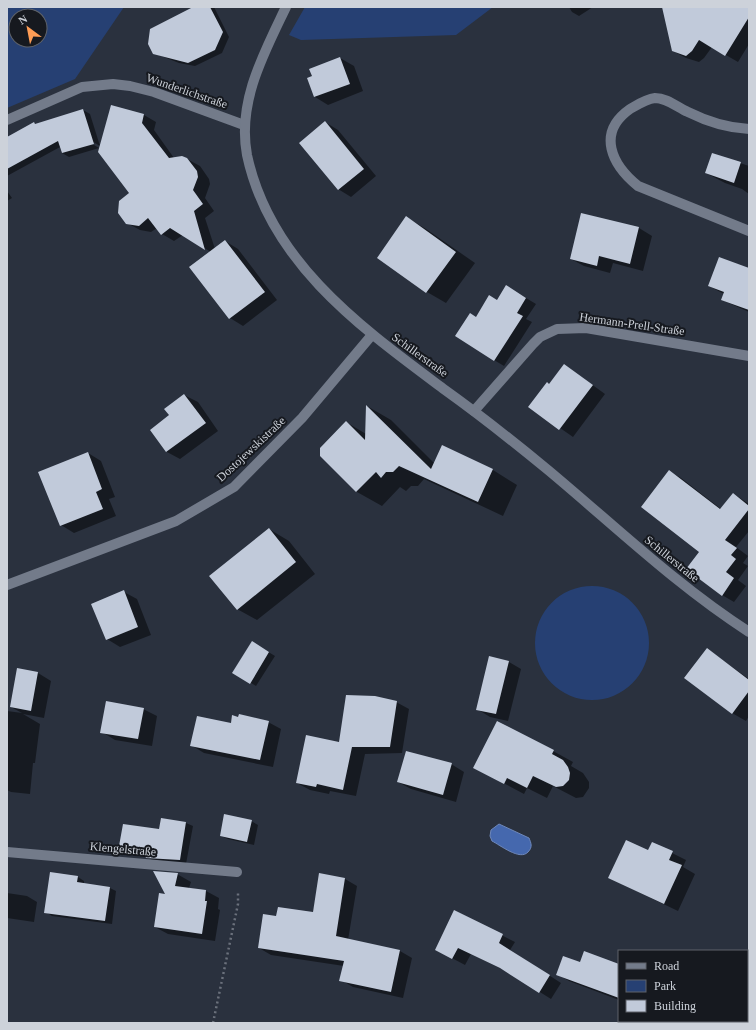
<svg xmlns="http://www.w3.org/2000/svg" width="756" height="1030" viewBox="0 0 756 1030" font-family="'Times New Roman',serif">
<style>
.green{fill:#264073;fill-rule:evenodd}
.water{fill:#4568ae;stroke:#6e88bb}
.shadow{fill:#0007}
.building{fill:#c1cada}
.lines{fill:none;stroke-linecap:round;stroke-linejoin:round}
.path{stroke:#6b717c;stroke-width:2.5;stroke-dasharray:2 3;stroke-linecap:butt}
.minor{stroke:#737b8a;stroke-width:10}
.tertiary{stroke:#737b8a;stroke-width:10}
.labels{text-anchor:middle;stroke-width:4;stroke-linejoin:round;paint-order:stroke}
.street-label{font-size:12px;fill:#cdd2da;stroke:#16191f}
</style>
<rect width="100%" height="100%" fill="#2a313e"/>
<path class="green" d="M 7,7 L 124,7 L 75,79 L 7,108 ZM 16,16 L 40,16 L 40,40 L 16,40 Z
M 305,7 L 493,7 L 456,35 L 301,40 L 289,35 Z
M535 643a57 57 0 1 1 114 0a57 57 0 1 1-114 0Z"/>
<path class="water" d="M 499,824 L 529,838 C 531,843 533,847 528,852 C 520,861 500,845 492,841 L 490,836 L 491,830 Z"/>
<path class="shadow" d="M 196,7 L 214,7 L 229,37 L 222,53 L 195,66 L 179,63 L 154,53 Z
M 569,7 L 593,7 L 579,16 L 572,12 Z
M 663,7 L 745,7 L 749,10 L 749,44 L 738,62 L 712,47 L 704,58 L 699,62 L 686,58 L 673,51 Z
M 340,58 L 354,66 L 363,91 L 328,105 L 315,97 L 308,79 Z
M 112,106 L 144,115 L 156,122 L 154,130 L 174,158 L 187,159 L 200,166 L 209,179 L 210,184 L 205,198 L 214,211 L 205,218 L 215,249 L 225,241 L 238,249 L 277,300 L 243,326 L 230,318 L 211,252 L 183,235 L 174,241 L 162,234 L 157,228 L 151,232 L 140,230 L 127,223 L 131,193 Z
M 83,110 L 90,114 L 100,146 L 90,140 L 89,142 L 99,148 L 69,157 L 62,153 L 60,147 L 7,176 L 7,138 L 34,123 L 37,125 Z
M 325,122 L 338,130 L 376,176 L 351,197 L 338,189 Z
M 713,154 L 749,166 L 749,194 L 742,189 L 725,183 L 706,173 Z
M 7,191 L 12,198 L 7,201 Z
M 406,217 L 426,229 L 475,263 L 446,303 L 427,292 L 378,258 Z
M 639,228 L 652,236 L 643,271 L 613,263 L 610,273 L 584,266 L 571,259 Z
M 749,269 L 749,312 L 722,300 L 724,294 L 709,286 Z
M 516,292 L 536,304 L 526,319 L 532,322 L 504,366 L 494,360 L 498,301 Z
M 565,365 L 605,394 L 573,437 L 530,407 Z
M 184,395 L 198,402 L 218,431 L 180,459 L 167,452 L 151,430 L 170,415 Z
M 367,406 L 391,420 L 435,464 L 442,447 L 493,470 L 517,485 L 503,516 L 424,479 L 418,486 L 411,486 L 406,491 L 400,487 L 382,506 L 357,492 L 321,456 L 346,422 L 366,434 Z
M 88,453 L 101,461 L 115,497 L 109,499 L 116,516 L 74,533 L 61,525 Z
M 669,471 L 681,478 L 721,509 L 734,494 L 749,504 L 749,531 L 736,547 L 748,556 L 743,563 L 748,566 L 738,580 L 746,586 L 734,602 L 722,595 L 700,551 Z
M 269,529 L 289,541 L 315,574 L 257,620 L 237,609 Z
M 124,592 L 137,599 L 151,635 L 120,647 L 107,639 Z
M 252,642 L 275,656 L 256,686 L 233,672 Z
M 707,649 L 749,679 L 749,716 L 746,721 L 732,713 Z
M 509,662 L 521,669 L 508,721 L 490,717 L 477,709 Z
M 38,673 L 51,681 L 44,718 L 23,714 L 40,724 L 35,763 L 33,763 L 30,794 L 11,792 L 7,790 L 7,711 L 22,713 L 11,707 Z
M 396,702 L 409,709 L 402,753 L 365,754 L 356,796 L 330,791 L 329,794 L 310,790 L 297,783 L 352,746 Z
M 143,709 L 157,716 L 152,746 L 115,740 L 102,732 Z
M 268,722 L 281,729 L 273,767 L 204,753 L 191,745 L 231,724 Z
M 553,751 L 573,762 L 571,766 L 583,773 L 589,782 L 589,788 L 583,797 L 576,798 L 553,786 L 547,798 L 527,788 L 524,794 L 475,768 Z
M 451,764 L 464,772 L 456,802 L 411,789 L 398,782 Z
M 161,819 L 186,823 L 193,826 L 186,864 L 154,861 L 147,857 L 144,852 L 127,849 L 120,845 L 159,830 Z
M 251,821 L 258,825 L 254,845 L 228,839 L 221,836 Z
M 652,843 L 686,860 L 683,867 L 695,874 L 678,911 L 609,878 L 648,851 Z
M 177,874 L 191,882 L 189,888 L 206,891 L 219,898 L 218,909 L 220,910 L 215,941 L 168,934 L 155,927 L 167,895 Z
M 320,875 L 345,879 L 357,886 L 348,940 L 400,951 L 412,958 L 403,998 L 353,987 L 341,980 L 344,966 L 271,955 L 259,948 L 277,917 L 313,913 Z
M 78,877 L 84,881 L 84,884 L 110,888 L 116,891 L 112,924 L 52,916 L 46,912 Z
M 7,893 L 27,896 L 37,902 L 34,922 L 7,918 Z
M 455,911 L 515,942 L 510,950 L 561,983 L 551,999 L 508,972 L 471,954 L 465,965 L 448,956 Z
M 581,963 L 619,965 L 619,1000 L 569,981 L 557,974 Z
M 747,1020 L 749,1023 L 699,1023 L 695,1021 Z"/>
<path class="building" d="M 193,7 L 210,7 L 223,32 L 215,50 L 188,63 L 153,54 L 148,44 L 150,29 Z
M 662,7 L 749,7 L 749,17 L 725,56 L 699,40 L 692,51 L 686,56 L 672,51 Z
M 340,57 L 350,84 L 314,97 L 307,78 L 312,76 L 309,69 Z
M 111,105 L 144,114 L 142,123 L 169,158 L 182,156 L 187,158 L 197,171 L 198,177 L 193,190 L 203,204 L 194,211 L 205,250 L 170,228 L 161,235 L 148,218 L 139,226 L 126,224 L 118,213 L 119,201 L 129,193 L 98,152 Z
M 83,109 L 94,144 L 62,153 L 58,141 L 7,169 L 7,137 L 34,122 L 35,124 Z
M 325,121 L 364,169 L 338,190 L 299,143 Z
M 712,153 L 741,162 L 734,183 L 705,173 Z
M 581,213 L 639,227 L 630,264 L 599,256 L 597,266 L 570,259 Z
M 406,216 L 456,252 L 426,293 L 377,258 Z
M 225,240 L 265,292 L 229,319 L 189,267 Z
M 719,257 L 749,268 L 749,310 L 721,300 L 724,292 L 708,286 Z
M 506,285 L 526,298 L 517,313 L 523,316 L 494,361 L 455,336 L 470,313 L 476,317 L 489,295 L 497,300 Z
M 564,364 L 593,385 L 559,430 L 528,407 L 547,382 L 549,384 Z
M 184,394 L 206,423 L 166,452 L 150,430 L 169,415 L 164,409 Z
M 366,405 L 431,469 L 442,445 L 493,469 L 478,502 L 399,466 L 393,472 L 386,472 L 381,478 L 376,472 L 356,492 L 320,456 L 320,448 L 346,421 L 365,440 Z
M 88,452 L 102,489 L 96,492 L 103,509 L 60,526 L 38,472 Z
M 669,470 L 720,509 L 733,493 L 749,506 L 749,509 L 725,540 L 737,548 L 731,555 L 736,559 L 726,572 L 734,578 L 722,596 L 686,569 L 699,552 L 641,507 Z
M 269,528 L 296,562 L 237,610 L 209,576 Z
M 124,590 L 138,627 L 106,640 L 91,604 Z
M 252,641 L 269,652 L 250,684 L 232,673 Z
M 707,648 L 749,680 L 749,691 L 732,714 L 684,678 Z
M 489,656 L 509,661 L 496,714 L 476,710 Z
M 17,668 L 38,672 L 31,711 L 10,707 Z
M 346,695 L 375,696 L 397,701 L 390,747 L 352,747 L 343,790 L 317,784 L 316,787 L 296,783 L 306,735 L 339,742 Z
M 106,701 L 144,708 L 138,739 L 100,733 Z
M 239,714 L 269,721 L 260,760 L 190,746 L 197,716 L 231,723 L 232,715 L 238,717 Z
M 497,721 L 554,750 L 552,754 L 563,760 L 568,767 L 570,773 L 569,780 L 563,786 L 556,787 L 533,776 L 527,788 L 507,778 L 504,784 L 473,768 Z
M 406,751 L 452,763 L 443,795 L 397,782 Z
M 224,814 L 252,820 L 247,842 L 220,836 Z
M 161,818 L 186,822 L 180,860 L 146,858 L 142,849 L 119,846 L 123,824 L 159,829 Z
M 626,840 L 648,850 L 652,842 L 673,851 L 669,860 L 682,865 L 664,904 L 608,878 Z
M 153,871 L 178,873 L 175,886 L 206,890 L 205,901 L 207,901 L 202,934 L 154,927 L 159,893 L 165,894 Z
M 50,872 L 78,876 L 77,882 L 110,887 L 105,921 L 44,913 Z
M 319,873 L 345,878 L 336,936 L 400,950 L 391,992 L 339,981 L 344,961 L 258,948 L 263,914 L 276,916 L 278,907 L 313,912 Z
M 454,910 L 503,934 L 499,943 L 550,975 L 539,993 L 500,968 L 458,948 L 452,959 L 435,950 Z
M 584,951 L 619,964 L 619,998 L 556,975 L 563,956 L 580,962 Z"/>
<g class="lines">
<path class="path" d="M 213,1023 L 238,904 L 238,891"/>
<path class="minor" d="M 7,120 L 82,87 L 113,84 L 130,86 L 154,92 L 244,125
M 749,129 C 727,128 708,122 688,112 C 677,107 667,98 655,98 C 646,99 637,105 630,109 C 596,133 612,165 638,186 L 749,231
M 474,411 L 533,344 L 540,337 L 557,329 L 586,328 L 749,356
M 7,585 L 176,521 L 234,487 L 302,418 L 371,336
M 7,852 L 237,872"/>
<path class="tertiary" d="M 286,7 C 264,53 237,102 247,155 C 270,263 362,328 445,390 C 480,415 514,442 548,470 C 614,525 676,585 749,632"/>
</g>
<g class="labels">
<g class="street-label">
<text transform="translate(187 91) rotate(19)" y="4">Wunderlichstraße</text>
<text transform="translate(632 324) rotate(8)" y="4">Hermann-Prell-Straße</text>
<text transform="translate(420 355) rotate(36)" y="4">Schillerstraße</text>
<text transform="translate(251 449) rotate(-43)" y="4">Dostojewskistraße</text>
<text transform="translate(672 559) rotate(39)" y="4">Schillerstraße</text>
<text transform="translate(123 849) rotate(5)" y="4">Klengelstraße</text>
</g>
</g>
<rect width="756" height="1030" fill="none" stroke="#cdd2da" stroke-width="16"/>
<rect x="618" y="950" width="130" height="72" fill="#16191f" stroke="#5f636a"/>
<rect x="626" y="963" width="20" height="6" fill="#737b8a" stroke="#5f636a"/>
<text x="654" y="970" font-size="12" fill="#cdd2da">Road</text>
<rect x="626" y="980" width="20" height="12" fill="#264073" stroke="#5f636a"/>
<text x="654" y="990" font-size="12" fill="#cdd2da">Park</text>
<rect x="626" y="1000" width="20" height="12" fill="#c1cada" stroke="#5f636a"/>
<text x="654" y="1010" font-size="12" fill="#cdd2da">Building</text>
<g transform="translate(28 28) rotate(328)"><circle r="19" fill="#16191f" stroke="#5f636a"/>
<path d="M0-3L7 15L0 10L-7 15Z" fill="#fd9c55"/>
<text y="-6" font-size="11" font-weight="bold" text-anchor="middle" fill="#cdd2da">N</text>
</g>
</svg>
